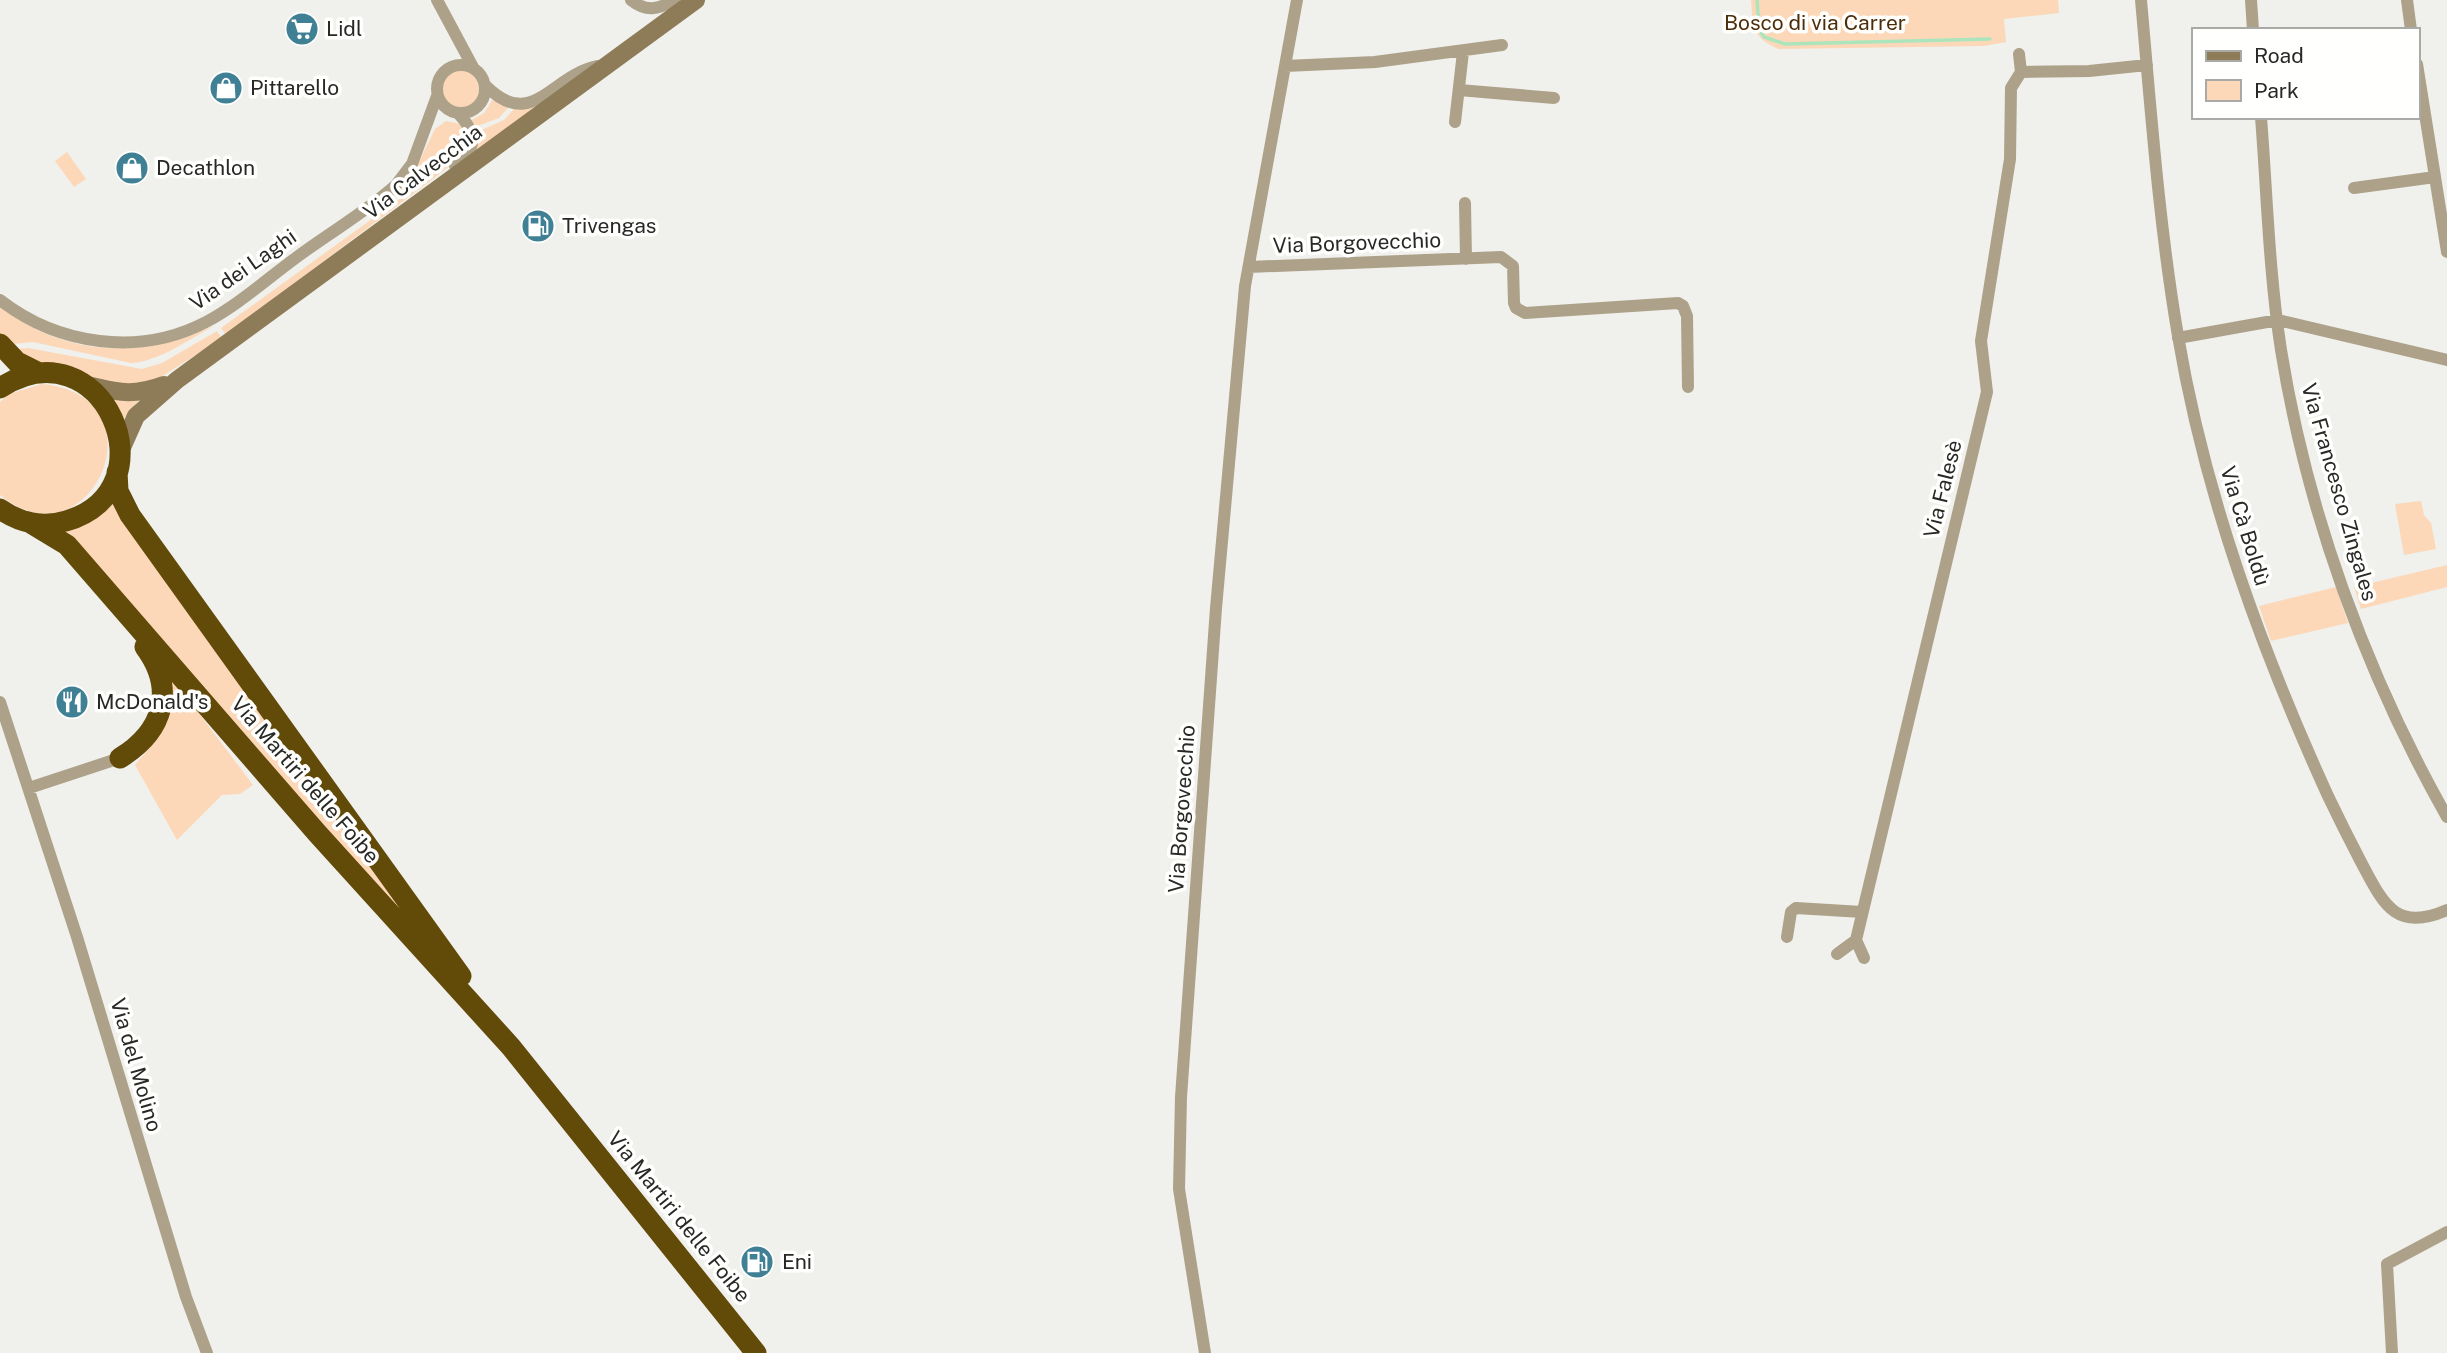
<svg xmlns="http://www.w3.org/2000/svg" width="2447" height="1353" viewBox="0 0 2447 1353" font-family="'Public Sans',sans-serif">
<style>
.green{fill:#fcd8b9}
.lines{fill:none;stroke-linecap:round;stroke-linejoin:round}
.stream{stroke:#ace5bc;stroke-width:3.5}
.street{stroke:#ada289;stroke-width:12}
.secondary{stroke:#8d7c57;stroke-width:18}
.highway{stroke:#624a09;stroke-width:21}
.labels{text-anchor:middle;stroke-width:7;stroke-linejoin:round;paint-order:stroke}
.park-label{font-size:21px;fill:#4d2c09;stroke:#fffffe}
.poi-label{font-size:21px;fill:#282827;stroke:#fffffe;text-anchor:start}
.street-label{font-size:21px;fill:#282827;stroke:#fffffe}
</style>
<rect width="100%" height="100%" fill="#f0f0ec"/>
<path class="green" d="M 1751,0 L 2058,0 L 2059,13 L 2004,19 L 2006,42 L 1984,46 L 1778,49 C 1751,36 1753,27 1751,0 Z
M441 89a19 19 0 1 1 38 0a19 19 0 1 1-38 0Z
M 554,94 L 477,150 L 477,132 L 504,120 L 514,109 L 531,108 Z
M 493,99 L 508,108 L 499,118 L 475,127 L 470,121 L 484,113 Z
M 446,121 L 461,124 L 468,132 L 463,135 L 463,146 L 380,207 L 415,170 L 435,129 Z
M 67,152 L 86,179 L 74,187 L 55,161 Z
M 462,154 L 463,156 L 226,335 L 221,328 Z
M 0,307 C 72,359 134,357 214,326 C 187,340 161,361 131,363 L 33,342 L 13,344 L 16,349 L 28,348 L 142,369 L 162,363 L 217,331 L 222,338 L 144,388 L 130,389 L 34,366 L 0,339 Z
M 42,384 C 167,396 91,570 0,495 L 0,402 L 9,394 Z
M 112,399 L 139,400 L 123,420 Z
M 112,500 L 406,917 L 319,828 L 64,530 L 97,515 Z
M 2421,501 L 2424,515 L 2431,523 L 2436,549 L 2404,555 L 2395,504 Z
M 2447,565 L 2447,587 L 2361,609 L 2354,587 Z
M 2336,587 L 2348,623 L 2271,641 L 2259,606 Z
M 167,671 L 253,785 L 240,794 L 222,795 L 177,840 L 135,765 L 152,745 Z"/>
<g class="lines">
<path class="stream" d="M 1757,0 L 1759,29 L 1764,37 L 1785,44 L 1990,39"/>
<path class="street" d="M 437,0 L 474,69
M 631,0 C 646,12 658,10 674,0
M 2141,0 C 2151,112 2159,225 2178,336 C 2205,496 2261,649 2328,796 C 2339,819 2350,841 2361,862 C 2383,903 2395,933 2447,910
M 2251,0 L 2253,30
M 2407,0 L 2411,30
M 2019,54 L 2021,72
M 2417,64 L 2447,252
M437 89a24 24 0 1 1 48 0a24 24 0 1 1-48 0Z
M 1285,66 L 1375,62 L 1502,45
M 485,85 C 532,133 551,75 598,66
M 1459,90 L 1554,98
M 2261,117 C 2267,194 2269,273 2281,350 C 2307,512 2366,674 2447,817
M 1455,122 L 1463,52
M 455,166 C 478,149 477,133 458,113
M 2354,188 L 2435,177
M 1465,203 L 1466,259
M 1249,267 L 1501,257 L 1513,266 L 1514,303 L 1516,308 L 1525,313 L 1678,303 L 1683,306 L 1687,316 L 1688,387
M 0,300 C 58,345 139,357 206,322 C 238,305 267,279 297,257 C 329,233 366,212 396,185 L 412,164 L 437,96
M 2178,338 L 2278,320 L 2447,360
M 0,702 L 77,937 L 186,1297 L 207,1353
M 29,788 L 120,758
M 1787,937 L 1791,912 L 1796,908 L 1862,912
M 1856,940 L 1864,958
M 1837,954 L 1856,940 L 1987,392 L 1981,341 L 2010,159 L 2011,88 L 2021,72 L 2089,71 L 2147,65
M 1205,1353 L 1179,1189 L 1181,1097 L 1216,608 L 1245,286 L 1297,0
M 2392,1353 L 2387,1264 L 2447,1232"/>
<path class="secondary" d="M 83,384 C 115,392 132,397 164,385
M 120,452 L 136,416 L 177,380 L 696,0"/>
<path class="highway" d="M 0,344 L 17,362 L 39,373
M 0,388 C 102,322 175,489 66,521 C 43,528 20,523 0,509
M 117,472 L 118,491 L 130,515 L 461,976
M 29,522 L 67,545 L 317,833 L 511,1047 L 756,1353
M 120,758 C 164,731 176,689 145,647"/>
</g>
<defs>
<symbol id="supermarket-disc" viewBox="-11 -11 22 22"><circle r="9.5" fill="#408094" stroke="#fffffe"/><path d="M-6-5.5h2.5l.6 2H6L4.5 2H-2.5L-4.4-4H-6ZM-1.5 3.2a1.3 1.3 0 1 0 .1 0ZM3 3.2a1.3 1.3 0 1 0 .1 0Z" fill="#fff"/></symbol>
<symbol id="shop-disc" viewBox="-11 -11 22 22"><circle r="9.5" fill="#408094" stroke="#fffffe"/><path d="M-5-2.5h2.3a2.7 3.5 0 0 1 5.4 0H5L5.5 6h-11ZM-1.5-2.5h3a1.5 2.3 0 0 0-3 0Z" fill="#fff"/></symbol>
<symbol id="fuel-disc" viewBox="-11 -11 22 22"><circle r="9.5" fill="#408094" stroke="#fffffe"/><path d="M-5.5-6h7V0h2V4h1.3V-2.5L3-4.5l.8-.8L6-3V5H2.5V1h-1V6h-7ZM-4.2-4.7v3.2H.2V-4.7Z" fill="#fff"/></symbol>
<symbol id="restaurant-disc" viewBox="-11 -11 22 22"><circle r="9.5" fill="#408094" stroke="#fffffe"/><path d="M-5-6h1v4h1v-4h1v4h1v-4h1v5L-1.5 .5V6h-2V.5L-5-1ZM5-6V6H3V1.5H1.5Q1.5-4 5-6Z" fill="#fff"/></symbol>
</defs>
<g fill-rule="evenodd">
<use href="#supermarket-disc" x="283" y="10" width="38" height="38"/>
<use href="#shop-disc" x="207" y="69" width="38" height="38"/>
<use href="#shop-disc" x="113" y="149" width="38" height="38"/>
<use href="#fuel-disc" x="519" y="207" width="38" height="38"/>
<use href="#restaurant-disc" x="53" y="683" width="38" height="38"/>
<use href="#fuel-disc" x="738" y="1243" width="38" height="38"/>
</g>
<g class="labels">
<g class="park-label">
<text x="1815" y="30">Bosco di via Carrer</text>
</g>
<g class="poi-label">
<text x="326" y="36">Lidl</text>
<text x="250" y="95">Pittarello</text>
<text x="156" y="175">Decathlon</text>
<text x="562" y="233">Trivengas</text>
<text x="96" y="709">McDonald's</text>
<text x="782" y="1269">Eni</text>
</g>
<g class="street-label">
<text transform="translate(423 172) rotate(-37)" y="7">Via Calvecchia</text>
<text transform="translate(1357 243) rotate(-2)" y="7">Via Borgovecchio</text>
<text transform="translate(243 270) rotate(-35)" y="7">Via dei Laghi</text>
<text transform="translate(1943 489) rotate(-76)" y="7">Via Falesè</text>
<text transform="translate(2339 492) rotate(74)" y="7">Via Francesco Zingales</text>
<text transform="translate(2245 526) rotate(73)" y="7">Via Cà Boldù</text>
<text transform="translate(305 780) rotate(49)" y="7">Via Martiri delle Foibe</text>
<text transform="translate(1182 809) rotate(-86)" y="7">Via Borgovecchio</text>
<text transform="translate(136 1065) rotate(74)" y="7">Via del Molino</text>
<text transform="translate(679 1217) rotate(51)" y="7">Via Martiri delle Foibe</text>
</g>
</g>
<rect x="2192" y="28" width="228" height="91" fill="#fffffe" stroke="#a9a9a8" stroke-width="2"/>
<rect x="2206" y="51" width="35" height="10" fill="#8d7c57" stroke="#a9a9a8" stroke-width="2"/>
<text x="2254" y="63" font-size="21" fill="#282827">Road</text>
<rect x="2206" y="80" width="35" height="21" fill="#fcd8b9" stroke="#a9a9a8" stroke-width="2"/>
<text x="2254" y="98" font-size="21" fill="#282827">Park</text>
</svg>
